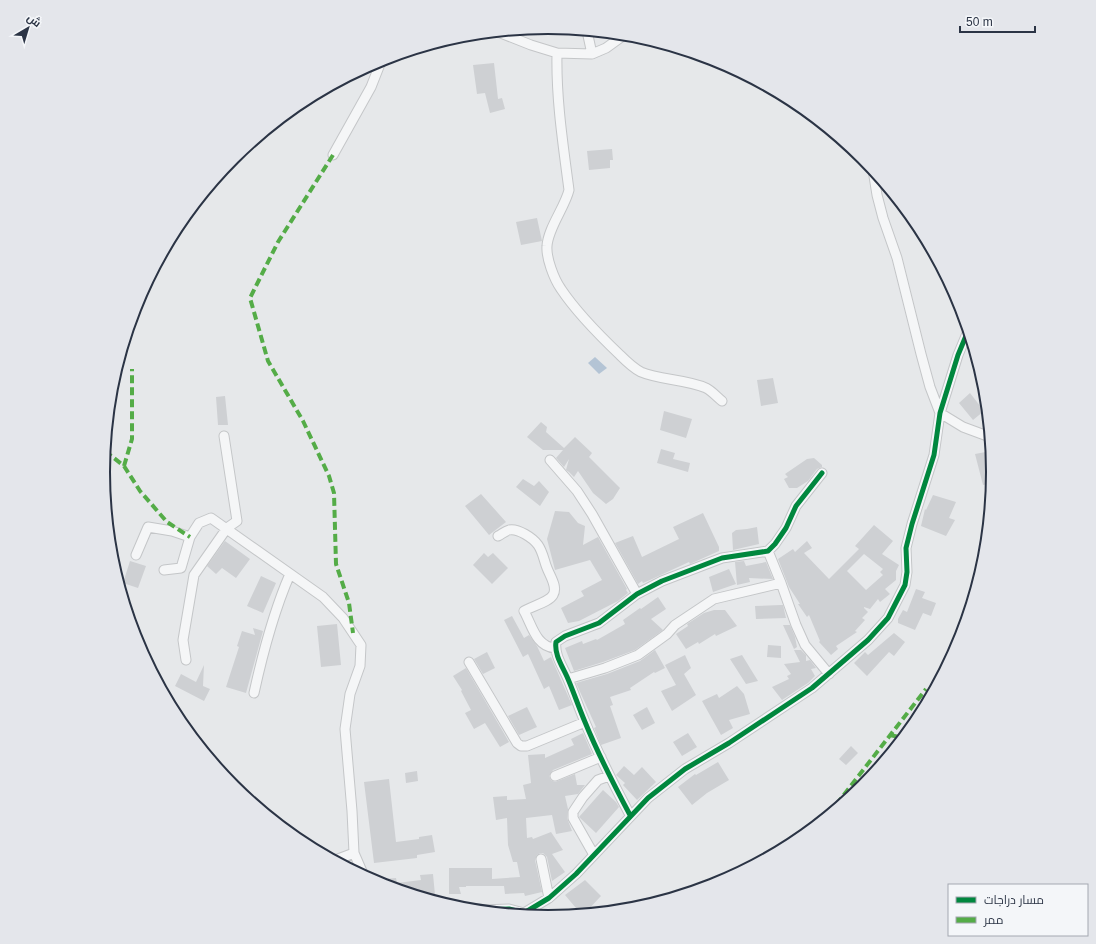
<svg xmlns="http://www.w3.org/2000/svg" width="1096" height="944" viewBox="0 0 1096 944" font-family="Helvetica,Cairo,sans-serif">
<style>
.water{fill:#b4c4d5}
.building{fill:#ced0d3;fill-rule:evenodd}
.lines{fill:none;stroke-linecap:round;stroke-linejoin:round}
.street-casing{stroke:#c4c6c8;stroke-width:11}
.street{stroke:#f5f6f7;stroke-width:9}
.quiet{stroke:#54ac47;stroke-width:4;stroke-dasharray:8 4;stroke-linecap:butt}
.cycleway-casing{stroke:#f4f6f9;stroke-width:8}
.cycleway{stroke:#00873e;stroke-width:5}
.rim{fill:none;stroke:#2b3445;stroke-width:2}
</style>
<rect width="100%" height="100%" fill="#e6e8ea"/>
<path class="water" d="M 595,357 L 607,368 L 599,374 L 588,363 Z"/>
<path class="building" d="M 494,63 L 498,99 L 502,98 L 505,109 L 490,113 L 485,93 L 477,94 L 473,65 Z
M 612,149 L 613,160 L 610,160 L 610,168 L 589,170 L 587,151 Z
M 537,218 L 542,241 L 521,245 L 516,222 Z
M 773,378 L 778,403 L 761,406 L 757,380 Z
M 970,393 L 984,411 L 973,420 L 959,403 Z
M 225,396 L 228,425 L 218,425 L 216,397 Z
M 664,411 L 692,419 L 686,438 L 660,430 Z
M 541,422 L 547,427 L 546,432 L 564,448 L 575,437 L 592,453 L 589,457 L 620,488 L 613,499 L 606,504 L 593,493 L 578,471 L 574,477 L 569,472 L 566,470 L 569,459 L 564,467 L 556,458 L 563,450 L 543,450 L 527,437 Z
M 661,449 L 675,453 L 673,459 L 690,463 L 688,472 L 657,463 Z
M 991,451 L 993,472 L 992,483 L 983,485 L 975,454 Z
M 814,458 L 822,465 L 822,467 L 817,469 L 808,481 L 797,488 L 789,488 L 784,479 L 788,477 L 785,474 L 807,459 Z
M 523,479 L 534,486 L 539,481 L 549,492 L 540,506 L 516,487 Z
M 481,494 L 506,522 L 489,535 L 465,506 Z
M 933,495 L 956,502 L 949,518 L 955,520 L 946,536 L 921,526 L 925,509 L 926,510 Z
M 555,511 L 569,512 L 578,523 L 585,526 L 583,545 L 598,537 L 627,589 L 626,590 L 628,593 L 618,601 L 579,621 L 568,623 L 561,608 L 584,596 L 581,591 L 602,580 L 590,560 L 555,570 L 547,539 Z
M 703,513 L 719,547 L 719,551 L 690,564 L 689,562 L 650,580 L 643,583 L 642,581 L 638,584 L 615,543 L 633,536 L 642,557 L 679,539 L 673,527 Z
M 874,525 L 893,541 L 882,554 L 899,565 L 896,571 L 896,580 L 885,589 L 890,594 L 880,602 L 878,599 L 870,609 L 864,607 L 864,608 L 868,612 L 862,618 L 865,620 L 855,631 L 857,632 L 836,646 L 838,649 L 831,655 L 819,642 L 820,641 L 809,615 L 807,617 L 798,604 L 800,604 L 789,587 L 778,559 L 793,549 L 795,552 L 807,541 L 812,548 L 804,553 L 829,579 L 859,549 L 855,546 ZM 864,554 L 883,569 L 880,572 L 883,575 L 866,590 L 847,571 Z
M 757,527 L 759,544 L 733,550 L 732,533 L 736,530 L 747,529 Z
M 225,541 L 250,559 L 236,578 L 222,568 L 216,574 L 207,566 Z
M 484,553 L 488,557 L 493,553 L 508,568 L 492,584 L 473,565 Z
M 130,561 L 146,566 L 138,588 L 123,583 Z
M 744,561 L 746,566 L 766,562 L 773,579 L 749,578 L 750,582 L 737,585 L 735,562 Z
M 729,569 L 736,584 L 713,592 L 709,577 Z
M 261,576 L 276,583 L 263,613 L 247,606 Z
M 916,589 L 925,592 L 922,598 L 936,603 L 931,616 L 923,613 L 915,630 L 898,623 L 898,619 L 903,610 L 907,612 Z
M 658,597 L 666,609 L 651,619 L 663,630 L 635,650 L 603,662 L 574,671 L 565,648 L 582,641 L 583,644 L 596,639 L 597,640 L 625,624 L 623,620 L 640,608 L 641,609 Z
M 781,605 L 783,605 L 786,618 L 756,619 L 755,606 Z
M 714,610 L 725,610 L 737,626 L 716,636 L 715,634 L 699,644 L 698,642 L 686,649 L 676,634 L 688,626 L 687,624 L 704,613 Z
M 512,616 L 524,638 L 529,635 L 537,646 L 544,661 L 551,657 L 572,705 L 559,710 L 549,686 L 544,689 L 528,654 L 523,657 L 504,620 Z
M 337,624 L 341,665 L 321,667 L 317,626 Z
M 783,625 L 790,625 L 795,637 L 797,647 L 794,649 Z
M 253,628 L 263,631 L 246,693 L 226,687 L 239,647 L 237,646 L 242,631 L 255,635 Z
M 894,633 L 905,642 L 894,656 L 889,652 L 867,676 L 854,663 L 865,652 L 868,655 Z
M 768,645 L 781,646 L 781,658 L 767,657 Z
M 655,650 L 665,668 L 655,673 L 654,672 L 630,688 L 631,690 L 610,697 L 613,705 L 610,706 L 621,738 L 601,745 L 594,728 L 596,727 L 576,683 L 607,674 L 640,661 Z
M 794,650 L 801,650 L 806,655 L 806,661 L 810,660 L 816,668 L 811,669 L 815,676 L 808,683 L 782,700 L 772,687 L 789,679 L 787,676 L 791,674 L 784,664 L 800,662 Z
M 487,652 L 495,668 L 483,674 L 474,659 Z
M 685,655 L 691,668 L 684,674 L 696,695 L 672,711 L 661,691 L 676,685 L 665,665 Z
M 742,655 L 758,681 L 746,684 L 730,659 Z
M 204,665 L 203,686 L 210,689 L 204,701 L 175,686 L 181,674 L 196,682 Z
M 466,668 L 509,742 L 500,747 L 485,723 L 474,729 L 465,713 L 471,710 L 461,691 L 462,690 L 453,676 Z
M 737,686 L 744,694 L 750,714 L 729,720 L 733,728 L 721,735 L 702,701 L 717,694 L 719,698 Z
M 527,707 L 537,727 L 519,735 L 508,716 Z
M 647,707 L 655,723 L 642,730 L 633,715 Z
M 583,733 L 592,754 L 553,770 L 549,776 L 551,780 L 555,782 L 575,774 L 577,785 L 585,785 L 578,794 L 565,796 L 568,809 L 567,818 L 572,831 L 556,834 L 552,815 L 526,818 L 527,838 L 532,837 L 533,839 L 551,832 L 563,850 L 552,854 L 565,872 L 552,881 L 547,857 L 543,853 L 540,853 L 537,855 L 535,860 L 542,892 L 525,896 L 524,893 L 505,894 L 504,886 L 466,886 L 466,887 L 459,887 L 461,894 L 449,894 L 449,868 L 492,868 L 492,879 L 520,877 L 517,862 L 513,862 L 508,845 L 507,818 L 496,820 L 493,797 L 507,796 L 507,800 L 526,799 L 523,785 L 531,783 L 528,755 L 545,754 L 545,758 L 574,745 L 571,739 Z
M 688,733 L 697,747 L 682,756 L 673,742 Z
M 851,746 L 858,753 L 846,765 L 839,759 Z
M 718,762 L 729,780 L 707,793 L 692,805 L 678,787 L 695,774 L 696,775 Z
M 624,766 L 634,775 L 642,767 L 656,782 L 637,800 L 623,785 L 625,783 L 616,775 Z
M 417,771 L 418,781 L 406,783 L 405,773 Z
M 389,779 L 396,842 L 419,839 L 419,837 L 432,835 L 435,852 L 417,855 L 417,858 L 374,863 L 364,782 Z
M 603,790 L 616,802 L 619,807 L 596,833 L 579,817 Z
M 433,874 L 435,895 L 422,896 L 372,880 L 396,878 L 397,883 L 421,880 L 420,875 Z
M 585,880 L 601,896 L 585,913 L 581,914 L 565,895 Z"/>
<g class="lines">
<defs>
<path id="street" d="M 587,31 L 592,54
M 498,32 L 531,45 L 557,53 L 592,54 L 606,48 L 624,35
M 557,53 C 556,99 563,144 569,190 C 565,207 548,228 547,246 C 546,258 554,279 561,289 C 577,313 599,335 620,355 C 626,361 633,368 641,372 C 659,380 686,379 706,388 C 712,391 717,397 722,401
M 333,155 L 371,87 L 382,59
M 873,170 L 877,195 L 883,218 L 897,258 L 921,354 L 930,387 L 940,413 L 963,427 L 990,437
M 550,460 L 577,491 L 592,514 L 637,594
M 498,536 C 502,534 505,531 509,530 C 518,528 533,538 538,545 C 543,552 544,561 547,568 C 550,576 558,587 553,595 C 549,602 532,606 524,611 C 532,625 536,647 555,648
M 136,555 L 148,527 L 172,531 L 190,537
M 164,570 L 181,568 L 190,537 L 199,523 L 211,518 L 323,597 L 343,618 L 361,645 L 360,666 L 350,694 L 345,729 L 352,811 L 354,853 L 364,876
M 781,583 L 796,625 L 805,645 L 829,674
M 186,660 L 183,640 L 194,575 L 227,528 L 237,521 L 224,436
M 469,662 L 517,743 L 521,746 L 527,746 L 585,722
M 568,679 L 605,668 L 638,655 L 667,634 L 675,625 L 714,599 L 781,583 L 768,551
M 254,693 C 263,652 273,613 290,574
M 555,776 L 601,757
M 630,815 C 614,785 598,754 585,722 C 579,708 574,693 568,679 C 563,667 554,655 556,642 L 565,636 L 599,623 L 637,594 L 662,581 L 722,558 L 768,551 L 775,544 L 786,528 L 796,506 L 822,473
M 594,855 L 573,818 L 573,812 L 583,797 L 598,780 L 609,776
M 541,859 L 549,898
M 338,862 L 338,859 L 354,853
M 481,910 L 509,909 L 524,913 L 549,898 L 576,874 L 648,798 L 685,769 L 729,743 L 812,688 L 868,640 L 888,618 L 905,585 L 907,572 L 906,548 L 912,524 L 934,455 L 940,413 L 958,355 L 968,331"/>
</defs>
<use href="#street" class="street-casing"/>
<use href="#street" class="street"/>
<path class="quiet" d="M 333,155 L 278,242 L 250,298 L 268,361 L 303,421 L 329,476 L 334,493 L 336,564 L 349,603 L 353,633
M 105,451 L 124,466 L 140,491 L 167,522 L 190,537
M 124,466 L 132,439 L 132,369
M 890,735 L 903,738
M 829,814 L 926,689"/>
<defs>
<path id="cycleway" d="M 630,815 C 614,785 598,754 585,722 C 579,708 574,693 568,679 C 563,667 554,655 556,642 L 565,636 L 599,623 L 637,594 L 662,581 L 722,558 L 768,551 L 775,544 L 786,528 L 796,506 L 822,473
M 481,910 L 509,909 L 524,913 L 549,898 L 576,874 L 648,798 L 685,769 L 729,743 L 812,688 L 868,640 L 888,618 L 905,585 L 907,572 L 906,548 L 912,524 L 934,455 L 940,413 L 958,355 L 968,331"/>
</defs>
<use href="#cycleway" class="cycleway-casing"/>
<use href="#cycleway" class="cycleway"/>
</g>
<path d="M0 0H1096V944H0ZM110 472a438 438 0 1 1 876 0a438 438 0 1 1-876 0Z" fill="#e4e6eb" fill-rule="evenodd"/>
<path class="rim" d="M110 472a438 438 0 1 1 876 0a438 438 0 1 1-876 0Z"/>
<rect x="948" y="884" width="140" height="52" fill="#f4f6f9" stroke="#a4a8b1"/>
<rect x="956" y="897" width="20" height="6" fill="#00873e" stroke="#a4a8b1"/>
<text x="984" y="904" font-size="12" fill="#2b3445">مسار دراجات</text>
<rect x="956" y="917" width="20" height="6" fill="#54ac47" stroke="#a4a8b1"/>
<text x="984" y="924" font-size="12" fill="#2b3445">ممر</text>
<g transform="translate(28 28) rotate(38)" stroke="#f4f6f9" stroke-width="3" paint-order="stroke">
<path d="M0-3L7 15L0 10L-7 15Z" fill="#2b3445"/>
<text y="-6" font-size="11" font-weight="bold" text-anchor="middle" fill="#2b3445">ش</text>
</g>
<path d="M960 26v6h75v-6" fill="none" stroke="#2b3445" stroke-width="2"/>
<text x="966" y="26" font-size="12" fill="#2b3445" stroke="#f4f6f9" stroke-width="3" paint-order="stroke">50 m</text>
</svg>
